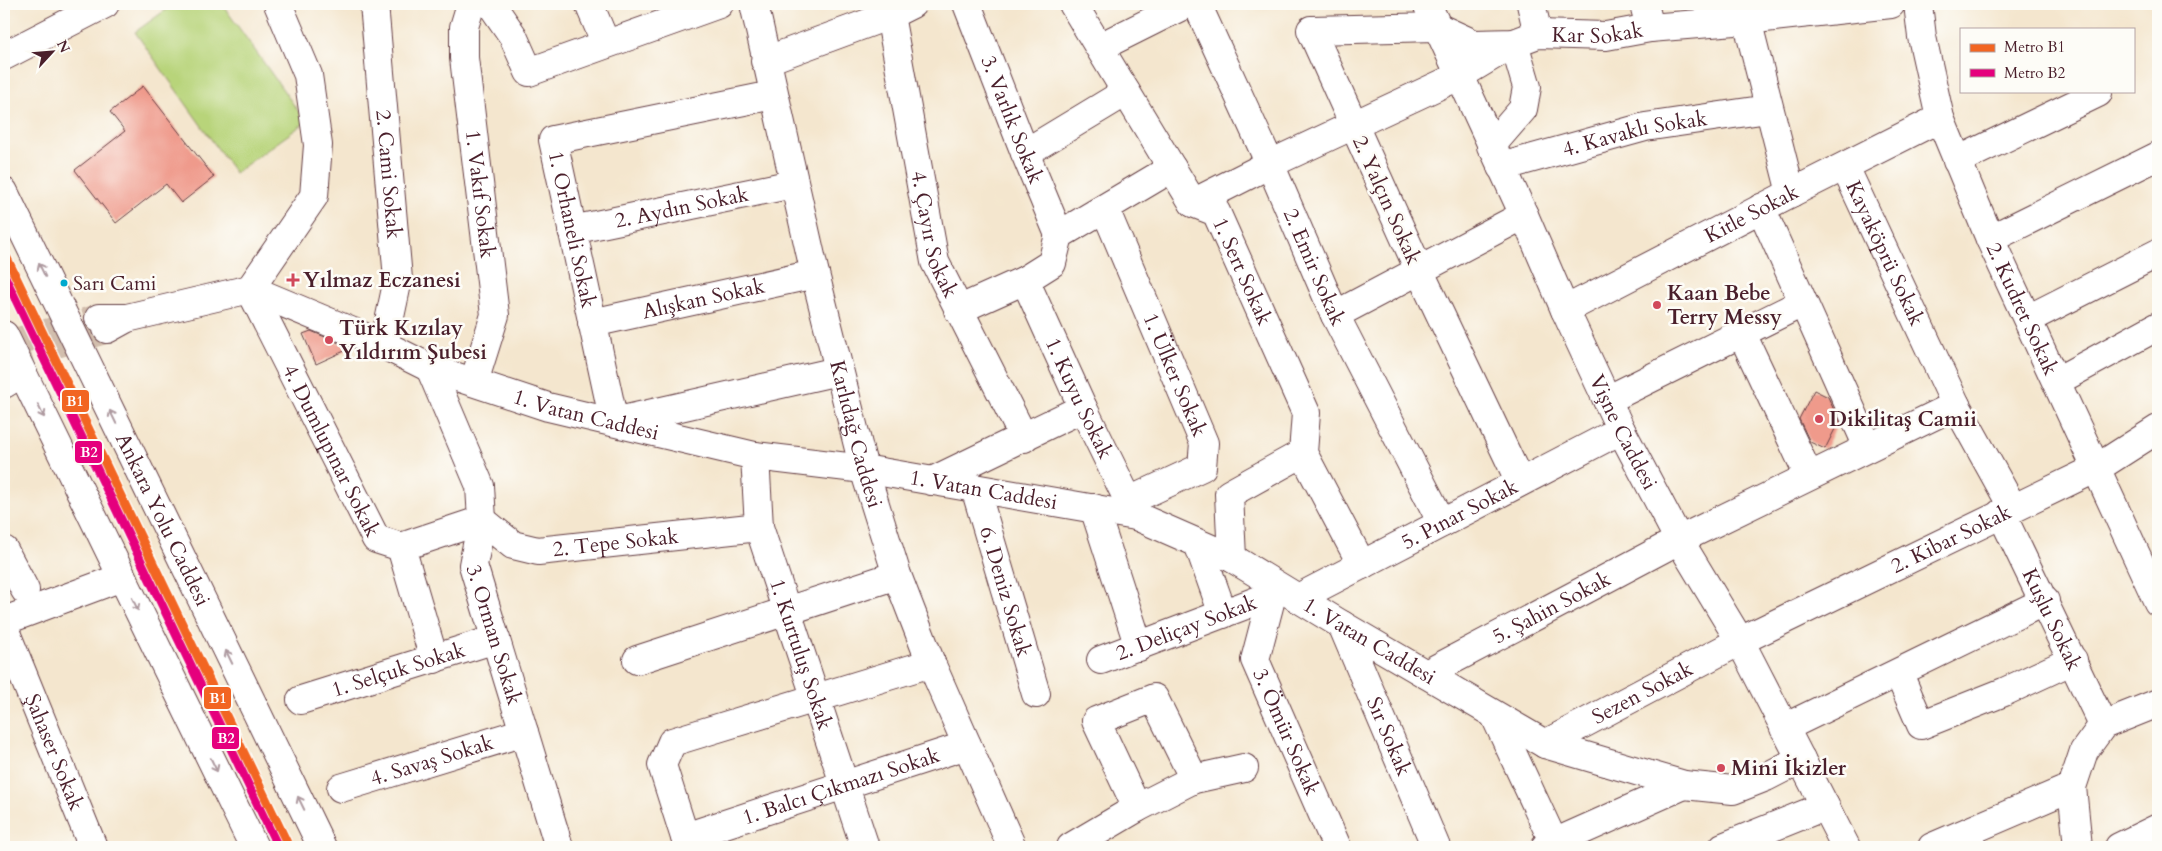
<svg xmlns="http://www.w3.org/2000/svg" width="2162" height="851" viewBox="0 0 2162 851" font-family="Cardo,serif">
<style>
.green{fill:#b8d47a;stroke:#817a52}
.building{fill:#ef9a8b}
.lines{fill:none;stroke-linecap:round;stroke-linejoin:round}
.major-tunnel{stroke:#d2bead;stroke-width:28;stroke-dasharray:28 14;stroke-linecap:butt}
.highway-tunnel{stroke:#d2bead;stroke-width:28;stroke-dasharray:28 14;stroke-linecap:butt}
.minor-casing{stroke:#643d43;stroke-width:30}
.major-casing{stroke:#643d43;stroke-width:30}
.highway-casing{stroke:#643d43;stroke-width:30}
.minor{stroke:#fff;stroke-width:28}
.major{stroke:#fff;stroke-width:28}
.highway{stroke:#fff;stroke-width:28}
.metro-1-casing{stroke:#fdfcf7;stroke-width:12}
.metro-2-casing{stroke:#fdfcf7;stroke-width:12}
.metro-1{stroke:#f26522;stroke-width:9}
.metro-2{stroke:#e5007d;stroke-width:9}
.oneway{stroke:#ae9aa0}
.poi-dot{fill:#d1495b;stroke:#fdfcf7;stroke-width:2}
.bus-dot{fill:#00a9ce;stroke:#fdfcf7;stroke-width:2}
.labels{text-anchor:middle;stroke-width:5;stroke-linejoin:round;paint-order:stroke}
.bus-label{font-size:20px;fill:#4a1f2b;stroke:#fdfcf7;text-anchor:start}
.street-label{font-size:21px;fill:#4a1f2b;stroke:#fdfcf7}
.poi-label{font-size:21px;font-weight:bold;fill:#4a1f2b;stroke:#fdfcf7;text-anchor:start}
.line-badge{stroke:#fdfcf7;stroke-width:2}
.badge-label{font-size:14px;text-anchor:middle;font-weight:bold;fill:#fff}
</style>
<rect width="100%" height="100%" fill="#fdfcf7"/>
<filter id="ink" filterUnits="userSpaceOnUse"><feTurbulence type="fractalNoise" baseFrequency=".02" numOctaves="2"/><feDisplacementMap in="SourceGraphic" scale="10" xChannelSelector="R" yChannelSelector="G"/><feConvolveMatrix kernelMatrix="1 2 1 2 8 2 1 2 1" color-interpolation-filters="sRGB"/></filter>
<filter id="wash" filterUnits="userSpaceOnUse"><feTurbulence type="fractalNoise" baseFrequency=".0096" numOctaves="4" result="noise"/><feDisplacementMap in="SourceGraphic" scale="20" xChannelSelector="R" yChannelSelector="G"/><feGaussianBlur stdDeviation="1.12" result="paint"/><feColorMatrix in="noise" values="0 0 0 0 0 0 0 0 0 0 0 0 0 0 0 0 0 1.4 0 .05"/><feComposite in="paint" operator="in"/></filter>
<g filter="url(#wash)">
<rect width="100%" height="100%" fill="#f4e6ce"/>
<path class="green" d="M 174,4 L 222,4 L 306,122 L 235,173 L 135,32 Z"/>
<g id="blocks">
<path class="building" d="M 143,86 L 214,177 L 181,203 L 166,184 L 116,223 L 75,170 L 125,131 L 110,112 Z
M 311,331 L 351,348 L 316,364 L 303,334 Z
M 1814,390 L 1828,397 L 1839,421 L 1825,449 L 1810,442 L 1799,419 Z"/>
</g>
</g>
<g filter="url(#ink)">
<use href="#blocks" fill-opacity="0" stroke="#643d43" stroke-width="1"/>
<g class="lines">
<path class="major-tunnel" d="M 4,359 L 105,330"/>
<path class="highway-tunnel" d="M 4,345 L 99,318"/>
<defs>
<g id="minor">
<path id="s1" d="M 374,4 L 398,279 L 384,345"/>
<path id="s2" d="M 471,4 L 464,27 L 464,58 L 495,315 L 474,382"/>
<path d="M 491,4 L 513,36 L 529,72 L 719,4"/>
<path d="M 589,4 L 606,44"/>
<path id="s3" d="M 967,4 L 1025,153 L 1059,235"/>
<path id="s4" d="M 1073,4 L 1193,203 L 1216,212 L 1306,413 L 1303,453 L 1362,565"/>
<path id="s5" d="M 1197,4 L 1270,164 L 1335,315 L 1442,523"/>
<path d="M 1531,4 L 1538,34"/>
<path d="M 1644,4 L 1650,28"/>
<path id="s6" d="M 1918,4 L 1922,37 L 1940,118 L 1990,239 L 2158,602"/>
<path id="s7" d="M 890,15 L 935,262 L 1024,438"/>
<path d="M 1747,20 L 1791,193"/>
<path d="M 1100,47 L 1186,4"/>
<path d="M 4,56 L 105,4"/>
<path d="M 765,61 L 890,15 L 912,4"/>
<path id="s8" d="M 773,95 L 553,140 L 614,422 L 838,371"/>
<path d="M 1025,153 L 1126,92"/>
<path d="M 1957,161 L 2098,93"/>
<path id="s9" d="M 1501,167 L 1645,127 L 1768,109"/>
<path id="s10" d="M 1845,167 L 1956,405 L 2013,508"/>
<path d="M 1193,203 L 1270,164 L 1459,76 L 1514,43 L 1527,87 L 1523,109 L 1491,146"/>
<path d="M 1761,208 L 1868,447"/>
<path id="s11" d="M 1105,209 L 1204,443 L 1202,467 L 1129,501"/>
<path id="s12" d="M 572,230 L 793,184"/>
<path d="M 1990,239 L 2158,156"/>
<path id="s13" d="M 1025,280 L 1083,408 L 1136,516"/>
<path id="s14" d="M 250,289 L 376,539 L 401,547 L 434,659"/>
<path d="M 958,310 L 1025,280 L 1052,263 L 1059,235 L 1172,168"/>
<path id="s15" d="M 1565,310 L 1791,193 L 1940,118"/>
<path d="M 1335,315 L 1524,215"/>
<path d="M 2028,319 L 2158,253"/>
<path id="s16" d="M 592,323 L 815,274"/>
<path d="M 1742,334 L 1809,476"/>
<path id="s17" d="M 430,368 L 480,486 L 482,520 L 473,565 L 559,847"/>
<path d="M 2057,381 L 2158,326"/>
<path d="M 4,384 L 22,373"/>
<path d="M 1607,400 L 1802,303"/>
<path id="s18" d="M 755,456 L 759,527 L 865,847"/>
<path d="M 932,481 L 1083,408"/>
<path id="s19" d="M 1520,482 L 1420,272 L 1311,30 L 1437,27 L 1474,44 L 1514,43 L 1538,34 L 1606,36 L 1650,28 L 1747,20 L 1891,4"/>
<path id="s20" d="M 975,488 L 1036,694"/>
<path d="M 1094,508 L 1139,647"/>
<path id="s21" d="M 2001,513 L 2103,725"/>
<path d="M 1199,546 L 1223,614"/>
<path id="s22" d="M 401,547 L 482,520 L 513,545 L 538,551 L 759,527"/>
<path d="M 4,550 L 25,590"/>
<path d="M 1232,558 L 1229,494 L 1303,453"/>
<path id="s23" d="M 1277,587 L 1272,595 L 1255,660 L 1337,847"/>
<path id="s24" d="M 1298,598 L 1621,430"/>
<path d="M 4,621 L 122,577"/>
<path id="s25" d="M 1342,625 L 1436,847"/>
<path id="s26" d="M 4,628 L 93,847"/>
<path d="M 637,660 L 897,575"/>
<path id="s27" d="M 1101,660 L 1272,595"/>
<path id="s28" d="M 1426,674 L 1679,540 L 1956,405"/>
<path d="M 1899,674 L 1921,725 L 2004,692 L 2073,660"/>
<path id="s29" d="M 301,700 L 496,639"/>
<path d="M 1495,716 L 1554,843"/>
<path d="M 1784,728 L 2045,601"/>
<path id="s30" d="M 1545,744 L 1740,641 L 2097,468 L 2158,429"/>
<path id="s31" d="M 341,788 L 524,732"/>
<path d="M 1137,808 L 1096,721 L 1154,698 L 1194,779"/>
<path id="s32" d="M 685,837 L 967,745"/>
<path d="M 688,847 L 662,765 L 672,742 L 931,663"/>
<path d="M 1071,847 L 1137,808 L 1194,779 L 1244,768"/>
<path d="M 1545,847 L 1684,785"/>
<path d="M 1723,847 L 1825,806"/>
<path d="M 1932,847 L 2072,787"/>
<path d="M 2078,847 L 2072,787 L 2084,751 L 2103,725 L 2158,703"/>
<path d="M 2119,847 L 2158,828"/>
</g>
<g id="major">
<path id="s33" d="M 754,4 L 815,274 L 864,469 L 897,575 L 931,663 L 1012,847"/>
<path id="s34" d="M 1427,4 L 1524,215 L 1565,310 L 1621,430 L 1679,540 L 1740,641 L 1846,847"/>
<path d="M 250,289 L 314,196 L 318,145 L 308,75 L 278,4"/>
<path id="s35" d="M 107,329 L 127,318 L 250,289 L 384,345 L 430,368 L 548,407 L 755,456 L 864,469 L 1136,516 L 1232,558 L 1342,625 L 1545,744 L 1684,785 L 1733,790 L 1766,777 L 1801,759"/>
</g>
<g id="highway">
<path id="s36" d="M 4,192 L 322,847"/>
<path d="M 99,318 L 127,318"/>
<path d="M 4,335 L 254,847"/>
</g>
</defs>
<use href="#minor" class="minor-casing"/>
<use href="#major" class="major-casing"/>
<use href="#highway" class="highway-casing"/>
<use href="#minor" class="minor"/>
<use href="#major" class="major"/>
<use href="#highway" class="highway"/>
<defs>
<path id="metro-1" d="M 4,252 L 289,847"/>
<path id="metro-2" d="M 4,275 L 278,847"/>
</defs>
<use href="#metro-1" class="metro-1-casing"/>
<use href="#metro-2" class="metro-2-casing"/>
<use href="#metro-1" class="metro-1"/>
<use href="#metro-2" class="metro-2"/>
</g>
<defs><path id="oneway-shaft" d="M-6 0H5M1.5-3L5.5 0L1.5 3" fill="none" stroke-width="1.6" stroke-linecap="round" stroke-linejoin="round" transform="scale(1.25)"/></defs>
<g class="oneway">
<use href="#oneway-shaft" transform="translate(42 270) rotate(-116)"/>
<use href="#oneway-shaft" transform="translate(41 411) rotate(64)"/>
<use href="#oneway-shaft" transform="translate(113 417) rotate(-116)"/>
<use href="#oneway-shaft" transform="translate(135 604) rotate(64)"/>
<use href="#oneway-shaft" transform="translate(229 657) rotate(-116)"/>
<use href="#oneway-shaft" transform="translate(214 765) rotate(64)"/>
<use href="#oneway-shaft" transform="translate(301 803) rotate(-116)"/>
</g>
</g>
<g class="poi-dot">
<path d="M290.5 272.5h5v5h5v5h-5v5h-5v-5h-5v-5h5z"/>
<circle cx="1657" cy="305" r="5"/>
<circle cx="329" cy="340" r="5"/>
<circle cx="1819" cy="419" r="5"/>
<circle cx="1721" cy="768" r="5"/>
</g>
<circle class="bus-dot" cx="64" cy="283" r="4.5"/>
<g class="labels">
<g class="bus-label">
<text x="73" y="290">Sarı Cami</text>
</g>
<g class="street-label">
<text dy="7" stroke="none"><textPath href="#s19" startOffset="790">Kar Sokak</textPath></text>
<text dy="7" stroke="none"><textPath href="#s3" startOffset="124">3. Varlık Sokak</textPath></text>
<text dy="7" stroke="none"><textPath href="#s9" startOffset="138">4. Kavaklı Sokak</textPath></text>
<text dy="7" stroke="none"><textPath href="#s1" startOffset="171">2. Cami Sokak</textPath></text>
<text dy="7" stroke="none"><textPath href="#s2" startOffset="192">1. Vakıf Sokak</textPath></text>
<text transform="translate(1387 200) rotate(66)" y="7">2. Yalçın Sokak</text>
<text dy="7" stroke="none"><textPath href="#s12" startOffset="112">2. Aydın Sokak</textPath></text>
<text dy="7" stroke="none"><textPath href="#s15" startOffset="210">Kitle Sokak</textPath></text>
<text dy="7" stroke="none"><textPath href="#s8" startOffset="316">1. Orhaneli Sokak</textPath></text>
<text dy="7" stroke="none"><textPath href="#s7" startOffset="224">4. Çayır Sokak</textPath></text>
<text dy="7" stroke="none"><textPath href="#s10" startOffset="95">Kayaköprü Sokak</textPath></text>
<text dy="7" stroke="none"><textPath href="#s5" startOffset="288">2. Emir Sokak</textPath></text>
<text dy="7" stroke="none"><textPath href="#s4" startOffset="322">1. Sert Sokak</textPath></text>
<text dy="7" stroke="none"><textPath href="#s16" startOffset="114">Alışkan Sokak</textPath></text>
<text dy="7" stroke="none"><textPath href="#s6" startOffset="324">2. Kudret Sokak</textPath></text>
<text dy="7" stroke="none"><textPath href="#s11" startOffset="180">1. Ülker Sokak</textPath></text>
<text dy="7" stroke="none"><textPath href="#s13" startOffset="130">1. Kuyu Sokak</textPath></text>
<text dy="7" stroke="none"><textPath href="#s35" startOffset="509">1. Vatan Caddesi</textPath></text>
<text dy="7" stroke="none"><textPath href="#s34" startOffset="471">Vişne Caddesi</textPath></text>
<text dy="7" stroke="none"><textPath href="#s33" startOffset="442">Karlıdağ Caddesi</textPath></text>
<text dy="7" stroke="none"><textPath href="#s14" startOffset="181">4. Dumlupınar Sokak</textPath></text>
<text dy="7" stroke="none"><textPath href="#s35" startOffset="914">1. Vatan Caddesi</textPath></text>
<text dy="7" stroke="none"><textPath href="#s24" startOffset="182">5. Pınar Sokak</textPath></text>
<text dy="7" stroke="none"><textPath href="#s36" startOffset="364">Ankara Yolu Caddesi</textPath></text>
<text dy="7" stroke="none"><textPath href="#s30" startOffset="455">2. Kibar Sokak</textPath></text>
<text dy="7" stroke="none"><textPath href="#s22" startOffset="229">2. Tepe Sokak</textPath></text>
<text dy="7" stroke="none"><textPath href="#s20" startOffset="108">6. Deniz Sokak</textPath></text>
<text dy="7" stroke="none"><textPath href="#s28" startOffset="142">5. Şahin Sokak</textPath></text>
<text dy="7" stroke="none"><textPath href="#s21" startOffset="118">Kuşlu Sokak</textPath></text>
<text dy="7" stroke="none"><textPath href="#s27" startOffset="91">2. Deliçay Sokak</textPath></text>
<text dy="7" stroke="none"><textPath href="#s17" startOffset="281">3. Orman Sokak</textPath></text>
<text dy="7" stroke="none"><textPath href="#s35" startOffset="1334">1. Vatan Caddesi</textPath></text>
<text dy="7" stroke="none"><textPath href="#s18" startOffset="205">1. Kurtuluş Sokak</textPath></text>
<text dy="7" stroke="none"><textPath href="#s29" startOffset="102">1. Selçuk Sokak</textPath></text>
<text dy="7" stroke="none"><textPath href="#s30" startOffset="110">Sezen Sokak</textPath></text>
<text dy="7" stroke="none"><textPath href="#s23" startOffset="155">3. Ömür Sokak</textPath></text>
<text dy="7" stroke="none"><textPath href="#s25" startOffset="121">Sır Sokak</textPath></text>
<text dy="7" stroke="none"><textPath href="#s26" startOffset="134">Şahaser Sokak</textPath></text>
<text dy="7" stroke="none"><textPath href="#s31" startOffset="95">4. Savaş Sokak</textPath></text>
<text dy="7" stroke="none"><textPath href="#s32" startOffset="164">1. Balcı Çıkmazı Sokak</textPath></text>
</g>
<g class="poi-label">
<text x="303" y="287">Yılmaz Eczanesi</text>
<text x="1667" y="300">Kaan Bebe<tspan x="1667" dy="24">Terry Messy</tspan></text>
<text x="339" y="335">Türk Kızılay<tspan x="339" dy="24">Yıldırım Şubesi</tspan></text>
<text x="1829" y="426">Dikilitaş Camii</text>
<text x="1731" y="775">Mini İkizler</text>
</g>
</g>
<g class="line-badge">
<rect x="61" y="389" width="29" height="24" rx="5" fill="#f26522"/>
<rect x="74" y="440" width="29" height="24" rx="5" fill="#e5007d"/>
<rect x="203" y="686" width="29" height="24" rx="5" fill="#f26522"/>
<rect x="211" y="726" width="29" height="24" rx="5" fill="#e5007d"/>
</g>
<g class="badge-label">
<text x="75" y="406">B1</text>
<text x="89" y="457">B2</text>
<text x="218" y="703">B1</text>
<text x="226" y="743">B2</text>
</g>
<rect width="2162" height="851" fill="none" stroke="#fdfcf7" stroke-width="20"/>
<rect x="1960" y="28" width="175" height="65" fill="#fdfcf7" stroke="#b5a4a5"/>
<rect x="1970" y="44" width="25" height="8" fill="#f26522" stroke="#b5a4a5"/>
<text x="2004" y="52" font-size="15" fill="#4a1f2b">Metro B1</text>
<rect x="1970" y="69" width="25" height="8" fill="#e5007d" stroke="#b5a4a5"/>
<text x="2004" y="78" font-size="15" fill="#4a1f2b">Metro B2</text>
<g transform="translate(52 52) rotate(64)" stroke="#fdfcf7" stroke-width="4" paint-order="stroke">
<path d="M0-4L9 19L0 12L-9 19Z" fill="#4a1f2b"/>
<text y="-8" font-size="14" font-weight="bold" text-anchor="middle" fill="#4a1f2b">N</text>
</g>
</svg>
